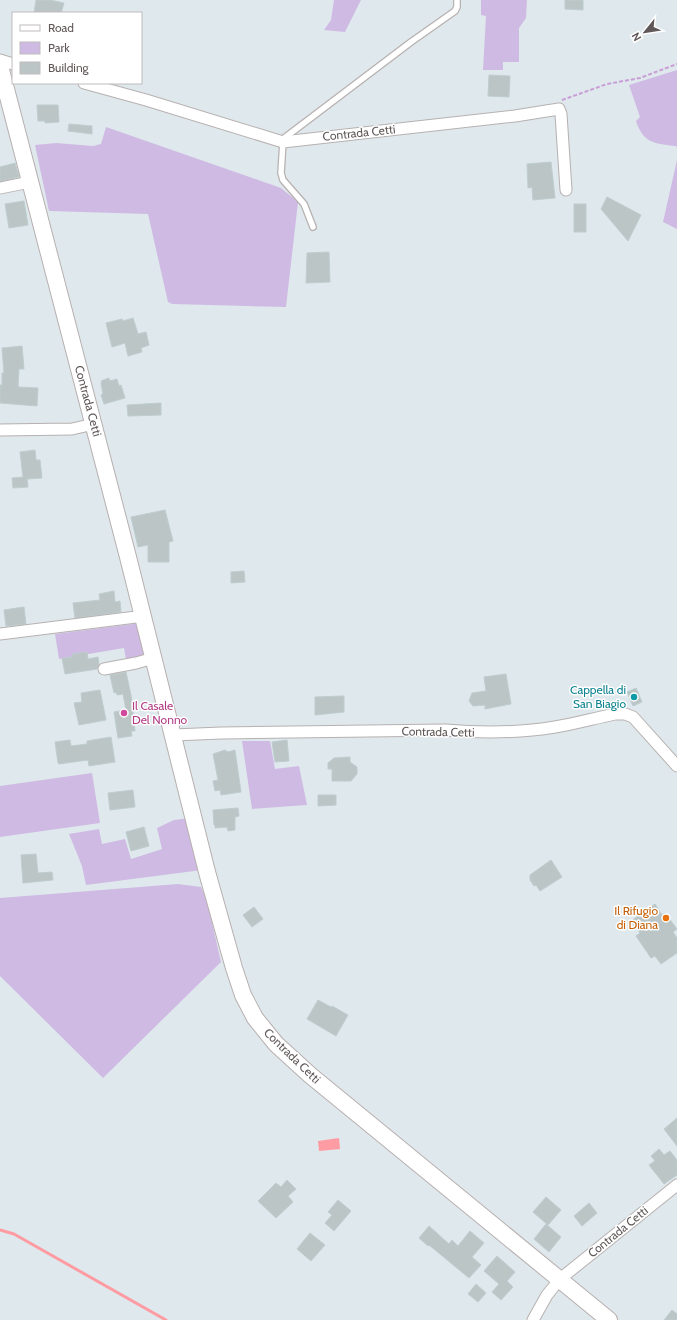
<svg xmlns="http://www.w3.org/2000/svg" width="677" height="1320" viewBox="0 0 677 1320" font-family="Cabin,sans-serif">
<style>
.green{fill:#cfbae4}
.water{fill:#ff9ba2}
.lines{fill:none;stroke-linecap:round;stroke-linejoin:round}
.stream{stroke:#ff9ba2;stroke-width:3}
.building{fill:#bbc5c6;stroke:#bdcdd0}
.lane-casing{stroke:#b7b1b0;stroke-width:8}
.street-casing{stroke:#b7b1b0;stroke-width:13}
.secondary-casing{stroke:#b8afaf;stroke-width:18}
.path{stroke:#c99dd6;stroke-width:2;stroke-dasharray:4 2;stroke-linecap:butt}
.lane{stroke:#fff;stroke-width:5.5}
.street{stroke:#fff;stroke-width:11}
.secondary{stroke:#fff;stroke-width:16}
.culture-dot{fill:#0f9aa8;stroke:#fff;stroke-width:1.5}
.hotel-dot{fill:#d1479c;stroke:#fff;stroke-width:1.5}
.food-dot{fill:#e8710a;stroke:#fff;stroke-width:1.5}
.labels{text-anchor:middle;stroke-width:3;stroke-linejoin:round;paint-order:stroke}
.street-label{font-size:12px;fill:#605858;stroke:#fff}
.culture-label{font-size:12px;fill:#0d838f;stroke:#fff;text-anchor:end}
.hotel-label{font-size:12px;fill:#b23c85;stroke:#fff;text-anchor:start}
.food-label{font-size:12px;fill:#c56008;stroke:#fff;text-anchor:end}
</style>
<rect width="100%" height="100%" fill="#dfe8ec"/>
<path class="green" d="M 334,0 L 361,0 L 345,32 L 324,30 L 331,20 Z
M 481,0 L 527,0 L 526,18 L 519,28 L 519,62 L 503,62 L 503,70 L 483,70 L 486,16 L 481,15 Z
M 677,70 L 677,148 L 676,146 C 655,144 643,143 636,121 L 640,117 L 629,85 Z
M 106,127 L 281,188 L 298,202 L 286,307 L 172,304 L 168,302 L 148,214 L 49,211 L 35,145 L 56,143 L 93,146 L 101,144 Z
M 677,160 L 677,229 L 663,222 Z
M 141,623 L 149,656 L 126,659 L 124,648 L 59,659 L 55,634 Z
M 242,741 L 270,741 L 275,769 L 299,766 L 307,805 L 252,809 Z
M 92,773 L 100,823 L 0,837 L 0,786 Z
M 190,818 L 202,870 L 86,885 L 82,866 L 69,834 L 99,829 L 102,844 L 125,839 L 131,859 L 162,849 L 157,828 L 174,820 Z
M 178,884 L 201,887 L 207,901 L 221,962 L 103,1078 L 0,976 L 0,898 Z"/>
<path class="water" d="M 339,1138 L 340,1149 L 319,1151 L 318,1141 Z"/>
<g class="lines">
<path class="stream" d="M 0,1230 L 14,1234 L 166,1320"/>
</g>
<path class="building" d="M 36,0 L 50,0 L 64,3 L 61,13 L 34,13 Z
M 565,0 L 583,0 L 583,10 L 565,9 Z
M 489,75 L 510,76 L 509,97 L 488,96 Z
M 37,105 L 58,105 L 59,122 L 45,123 L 45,121 L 38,121 Z
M 69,124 L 92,126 L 92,134 L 68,131 Z
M 551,162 L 555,198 L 533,200 L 532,187 L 528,188 L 527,164 Z
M 15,163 L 19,177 L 0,181 L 0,167 Z
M 607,197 L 641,215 L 628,241 L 601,209 Z
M 24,201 L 28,225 L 9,228 L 5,204 Z
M 574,204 L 586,204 L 586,232 L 574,232 Z
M 329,252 L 330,282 L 306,283 L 307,253 Z
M 133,318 L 138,334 L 146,332 L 149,345 L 141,348 L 142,352 L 128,356 L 125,343 L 112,347 L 106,323 L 122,319 L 123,321 Z
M 22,346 L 24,369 L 19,369 L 18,387 L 38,388 L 37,406 L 0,403 L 0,385 L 2,385 L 2,373 L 4,373 L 2,348 Z
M 109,378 L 110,381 L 117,379 L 119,386 L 121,385 L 125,398 L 104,404 L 101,395 L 103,394 L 101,383 L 102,383 L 101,381 Z
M 161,403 L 161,415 L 128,416 L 127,405 Z
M 35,450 L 36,460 L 40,460 L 42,478 L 27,479 L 28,487 L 13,488 L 12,478 L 23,477 L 20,452 Z
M 165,510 L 173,541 L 169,542 L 169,562 L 148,562 L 148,545 L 138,547 L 131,517 Z
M 244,571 L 245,582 L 231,583 L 231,572 Z
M 114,591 L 115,602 L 120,601 L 121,612 L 75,618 L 73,603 L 100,600 L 99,594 Z
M 24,607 L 26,624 L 6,626 L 4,610 Z
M 87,652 L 88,659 L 98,657 L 99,664 L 97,669 L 65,674 L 62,658 L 72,657 L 72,654 Z
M 126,672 L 131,695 L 135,731 L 131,731 L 132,736 L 118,738 L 114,712 L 126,710 L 123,694 L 117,695 L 116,692 L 114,693 L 110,675 Z
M 506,674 L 511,704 L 485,709 L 485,705 L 473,706 L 469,701 L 472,693 L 486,691 L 484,677 Z
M 636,688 L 642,702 L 633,706 L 627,692 Z
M 100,690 L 106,720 L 79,725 L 74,703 L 82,702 L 81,693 Z
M 344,696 L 344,712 L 315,715 L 315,697 Z
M 111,737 L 115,762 L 89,766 L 88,760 L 59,764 L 58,763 L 55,742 L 70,740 L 71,746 L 87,744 L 87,741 Z
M 287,740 L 289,761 L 275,762 L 272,742 Z
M 225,750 L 228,752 L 235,750 L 241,792 L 221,795 L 220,790 L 215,791 L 213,781 L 218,780 L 213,754 Z
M 350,757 L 350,762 L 357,767 L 357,774 L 351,781 L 332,781 L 332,769 L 328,769 L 328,763 L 334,758 Z
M 133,790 L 135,807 L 110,810 L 108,793 Z
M 318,795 L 336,795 L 336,805 L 318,806 Z
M 238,808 L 239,816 L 235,817 L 235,830 L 228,831 L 227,827 L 215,828 L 215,825 L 214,825 L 213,810 Z
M 144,827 L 149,846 L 131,851 L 126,832 Z
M 36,854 L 38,873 L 52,872 L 53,880 L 23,883 L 21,855 Z
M 551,860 L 562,877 L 540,891 L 536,885 L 534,886 L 530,880 L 530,875 Z
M 655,904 L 662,915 L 665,913 L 677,929 L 673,932 L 677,938 L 677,953 L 661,964 L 655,956 L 651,958 L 636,936 L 640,933 L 631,921 Z
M 254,907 L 263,919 L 252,927 L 243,915 Z
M 318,1000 L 331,1007 L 332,1006 L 348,1015 L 336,1036 L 307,1019 Z
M 677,1118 L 677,1146 L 664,1129 Z
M 659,1149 L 664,1155 L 670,1151 L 677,1160 L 677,1175 L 664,1184 L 649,1165 L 655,1161 L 651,1156 Z
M 287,1180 L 296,1189 L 288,1196 L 293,1202 L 276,1218 L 258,1201 L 276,1183 L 281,1187 Z
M 546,1197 L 561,1210 L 548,1225 L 533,1212 Z
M 338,1200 L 351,1211 L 334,1231 L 325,1223 L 332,1215 L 328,1212 Z
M 589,1203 L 597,1213 L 582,1226 L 574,1216 Z
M 546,1224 L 561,1237 L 549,1252 L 534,1239 Z
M 429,1226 L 449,1244 L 452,1240 L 458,1246 L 470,1231 L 484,1243 L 472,1257 L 481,1265 L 469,1278 L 429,1245 L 428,1246 L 419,1238 Z
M 310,1233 L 325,1245 L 311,1261 L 297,1249 Z
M 497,1256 L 515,1272 L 507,1281 L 513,1287 L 501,1300 L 492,1292 L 499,1284 L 484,1271 Z
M 476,1284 L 486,1293 L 478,1302 L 468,1294 Z
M 672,1310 L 677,1314 L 677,1320 L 664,1320 Z"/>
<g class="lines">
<defs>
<path id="lane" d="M 283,139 L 411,42 L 455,11 L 457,7 L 457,0
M 283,142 L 281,173 L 283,180 L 304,204 L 313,227"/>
<path id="street" d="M 0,60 L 13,64
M 84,83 L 146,100 L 283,142 L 515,116 L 559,109 L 561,114 L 566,190
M 0,188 L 30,182
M 0,430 L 72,429 L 94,424
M 0,634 L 144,616
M 104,669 L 136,663 L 154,658
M 174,735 L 221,733 L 445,730 C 481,733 519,733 555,727 C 575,724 595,718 615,714 L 625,714 L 633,717 L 677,766
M 533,1320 L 547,1295 L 560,1279 L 677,1185"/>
<path id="secondary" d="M 0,66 L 128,557 L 207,872 L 234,968 L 243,995 L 255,1018 L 276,1044 L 310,1075 L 609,1320"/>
</defs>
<use href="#lane" class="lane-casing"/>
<use href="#street" class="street-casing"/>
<use href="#secondary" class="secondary-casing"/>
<path class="path" d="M 562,100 L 607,84 L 640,78 L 677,64"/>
<use href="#lane" class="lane"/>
<use href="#street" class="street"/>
<use href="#secondary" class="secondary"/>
</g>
<circle class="culture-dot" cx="634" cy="697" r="4"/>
<circle class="hotel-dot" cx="124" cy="713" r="4"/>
<circle class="food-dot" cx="666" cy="918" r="4"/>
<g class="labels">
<g class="street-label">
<text transform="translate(359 133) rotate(-6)" y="4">Contrada Cetti</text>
<text transform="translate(88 401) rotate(75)" y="4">Contrada Cetti</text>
<text transform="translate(438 732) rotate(1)" y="4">Contrada Cetti</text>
<text transform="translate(292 1056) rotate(44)" y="4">Contrada Cetti</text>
<text transform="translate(618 1232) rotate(-39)" y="4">Contrada Cetti</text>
</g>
<g class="culture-label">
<text x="626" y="694">Cappella di<tspan x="626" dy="14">San Biagio</tspan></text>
</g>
<g class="hotel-label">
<text x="132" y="710">Il Casale<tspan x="132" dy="14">Del Nonno</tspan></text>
</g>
<g class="food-label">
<text x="658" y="915">Il Rifugio<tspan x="658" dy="14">di Diana</tspan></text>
</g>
</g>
<rect x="12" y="12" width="130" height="72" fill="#ffffff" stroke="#bfbcbc"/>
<rect x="20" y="25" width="20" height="6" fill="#ffffff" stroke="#bfbcbc"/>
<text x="48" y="32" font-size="12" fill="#605858">Road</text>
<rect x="20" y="42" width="20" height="12" fill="#cfbae4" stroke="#bfbcbc"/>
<text x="48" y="52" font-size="12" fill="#605858">Park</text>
<rect x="20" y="62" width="20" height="12" fill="#bbc5c6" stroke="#bfbcbc"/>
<text x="48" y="72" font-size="12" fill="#605858">Building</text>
<g transform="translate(645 32) rotate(240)" stroke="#ffffff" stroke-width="3" paint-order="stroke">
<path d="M0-3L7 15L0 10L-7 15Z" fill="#605858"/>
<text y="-6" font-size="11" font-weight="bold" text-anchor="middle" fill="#605858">N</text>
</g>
</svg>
